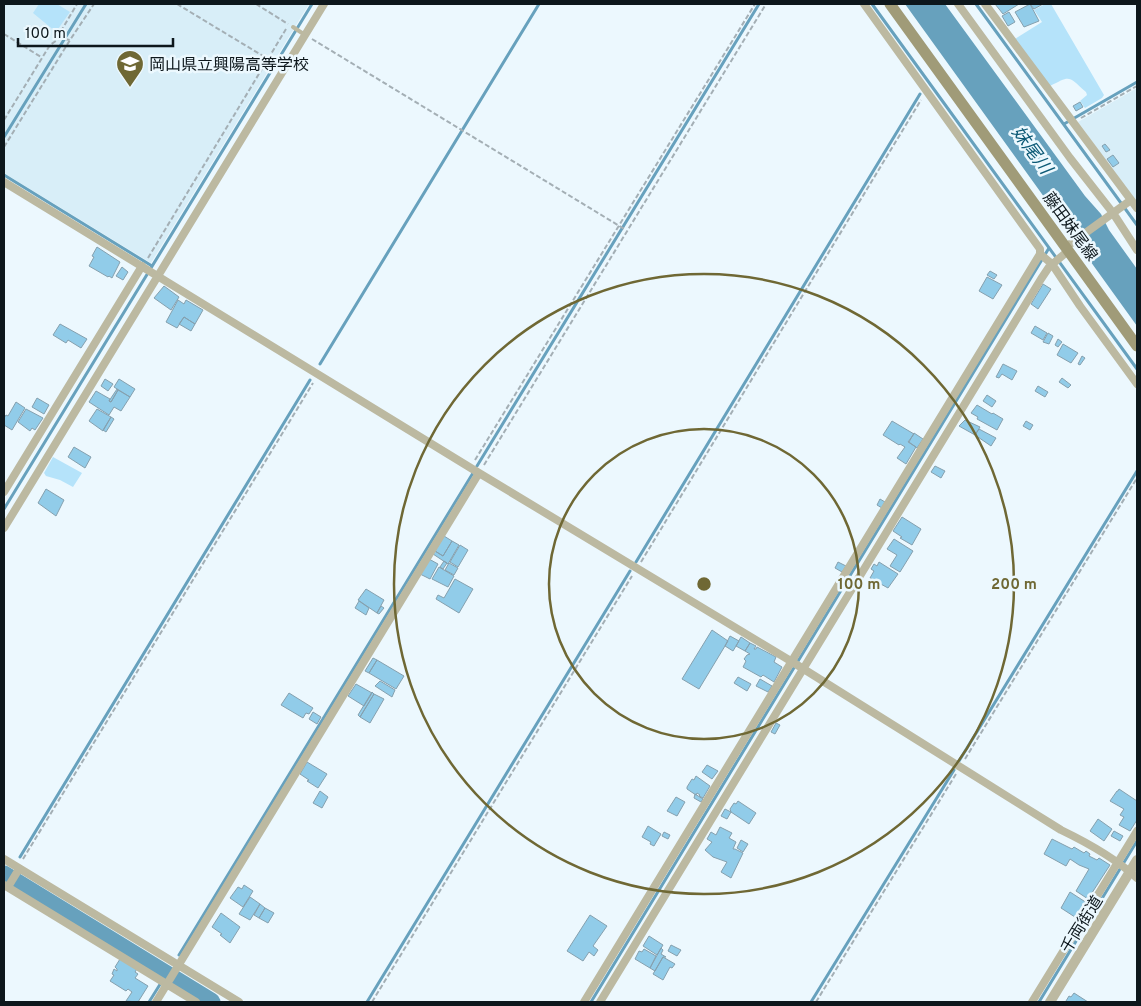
<svg xmlns="http://www.w3.org/2000/svg" width="1141" height="1006" viewBox="0 0 1141 1006" font-family="Overpass,'Noto Sans JP',sans-serif">
<style>
.built{fill:#d8eef8}
.green{fill:#b5e3fa}
.water{fill:#67a1bd}
.lines{fill:none;stroke-linecap:round;stroke-linejoin:round}
.stream{stroke:#67a1bd;stroke-width:3}
.river{stroke:#67a1bd;stroke-width:19}
.building{fill:#91cce9;stroke:#85a0ae}
.path{stroke:#a4afb5;stroke-width:2;stroke-dasharray:5 2.5;stroke-linecap:butt}
.service{stroke:#bcb9a1;stroke-width:4}
.minor{stroke:#bcb9a1;stroke-width:8}
.tertiary{stroke:#bcb9a1;stroke-width:10}
.secondary{stroke:#a09b78;stroke-width:11}
.ring{fill:none;stroke:#6f6834;stroke-width:2.5}
.labels{text-anchor:middle;stroke-width:5;stroke-linejoin:round;paint-order:stroke}
.poi-label{font-size:16px;fill:#0d171c;stroke:#ecf8fe;text-anchor:start}
.street-label{font-size:16px;fill:#0d171c;stroke:#ecf8fe}
.water-label{font-size:18px;font-style:italic;fill:#0d5a76;stroke:#ecf8fe}
.centre{fill:#6f6834;stroke:#ecf8fe;stroke-width:2.5}
.ring-label{font-size:15px;text-anchor:middle;font-weight:bold;fill:#6f6834;stroke:#ecf8fe;stroke-width:5;stroke-linejoin:round;paint-order:stroke}
</style>
<rect width="100%" height="100%" fill="#ecf8fe"/>
<path class="built" d="M 4,4 L 309,4 L 151,263 L 4,173 Z
M 1137,88 L 1137,203 L 1078,122 Z"/>
<path class="green" d="M 39,4 L 57,4 L 70,12 L 56,32 L 33,13 Z
M 1045,4 L 1051,4 L 1104,95 L 1102,98 L 1085,108 L 1080,101 L 1087,95 L 1086,92 C 1068,76 1071,75 1050,86 L 1015,39 L 1042,22 L 1034,10 Z
M 53,457 L 82,473 L 73,487 L 60,480 L 46,476 L 44,473 Z"/>
<path class="water" d="M 905,4 L 945,4 L 1085,196 L 1101,214 L 1109,230 L 1137,269 L 1137,326 Z"/>
<g class="lines">
<path class="stream" d="M 872,4 L 1137,369
M 976,4 L 1137,225
M 1064,124 L 1137,82
M 4,137 L 86,4
M 4,175 L 152,266
M 320,364 L 539,4
M 477,466 L 759,4
M 4,509 L 312,4
M 636,562 L 920,94
M 959,761 L 1137,471
M 20,857 L 310,380
M 5,881 L 9,873
M 179,955 L 473,473
M 149,1002 L 169,970
M 367,1002 L 630,571
M 591,1002 L 1049,248
M 811,1002 L 954,770
M 1039,1002 L 1137,841"/>
<path class="river" d="M 4,875 L 211,1002"/>
</g>
<path class="building" d="M 995,4 L 1019,4 L 1003,14 Z
M 1030,4 L 1039,21 L 1024,27 L 1015,12 Z
M 1030,4 L 1043,4 L 1034,9 Z
M 1009,12 L 1015,22 L 1008,26 L 1002,16 Z
M 1080,102 L 1083,107 L 1076,111 L 1073,106 Z
M 1105,144 L 1110,150 L 1106,152 L 1102,146 Z
M 1113,155 L 1119,163 L 1113,167 L 1107,159 Z
M 97,247 L 120,262 L 112,278 L 109,276 L 108,277 L 89,266 L 94,257 L 92,256 Z
M 122,267 L 128,272 L 123,280 L 116,276 Z
M 990,271 L 997,275 L 994,279 L 987,275 Z
M 987,277 L 1002,285 L 993,299 L 979,291 Z
M 1043,284 L 1051,289 L 1038,309 L 1031,304 Z
M 164,286 L 179,297 L 171,310 L 154,298 Z
M 178,300 L 184,304 L 186,300 L 203,310 L 195,324 L 184,317 L 177,328 L 166,322 Z
M 184,317 L 195,324 L 191,331 L 179,324 Z
M 60,324 L 87,339 L 81,348 L 68,340 L 66,343 L 53,335 Z
M 1035,326 L 1047,333 L 1043,340 L 1031,333 Z
M 1048,333 L 1053,336 L 1049,344 L 1043,342 Z
M 1058,339 L 1062,342 L 1058,347 L 1055,345 Z
M 1063,344 L 1078,353 L 1071,363 L 1057,355 Z
M 1082,356 L 1085,358 L 1080,365 L 1078,364 Z
M 1003,364 L 1017,371 L 1012,380 L 1002,374 L 999,378 L 996,377 Z
M 1062,378 L 1071,385 L 1068,388 L 1059,382 Z
M 105,379 L 113,384 L 108,391 L 101,386 Z
M 119,379 L 135,389 L 130,397 L 114,387 Z
M 1038,386 L 1048,392 L 1045,397 L 1035,391 Z
M 117,389 L 118,390 L 111,402 L 109,401 Z
M 118,390 L 130,397 L 121,411 L 114,407 L 109,415 L 89,402 L 96,391 L 110,399 L 109,401 L 111,402 Z
M 987,395 L 996,401 L 992,407 L 983,401 Z
M 37,398 L 49,405 L 44,414 L 32,407 Z
M 16,402 L 25,408 L 12,430 L 4,425 L 4,418 L 6,415 L 8,416 Z
M 977,405 L 992,414 L 993,413 L 1003,419 L 997,430 L 977,419 L 978,417 L 971,413 Z
M 26,409 L 43,418 L 35,430 L 32,428 L 30,431 L 18,422 Z
M 97,409 L 111,417 L 103,431 L 89,421 Z
M 111,417 L 114,419 L 106,432 L 103,430 Z
M 965,420 L 980,427 L 975,435 L 959,426 Z
M 892,421 L 914,434 L 908,442 L 916,447 L 906,464 L 897,458 L 905,447 L 900,444 L 899,445 L 883,435 Z
M 1026,421 L 1033,425 L 1030,430 L 1023,426 Z
M 979,429 L 996,438 L 991,446 L 975,435 Z
M 914,433 L 923,439 L 917,448 L 909,442 Z
M 74,447 L 91,457 L 85,468 L 68,457 Z
M 935,466 L 945,471 L 941,478 L 931,472 Z
M 46,489 L 64,500 L 56,516 L 38,503 Z
M 880,499 L 885,502 L 882,508 L 877,505 Z
M 902,517 L 921,529 L 912,545 L 900,538 L 902,537 L 893,531 Z
M 444,536 L 452,541 L 443,556 L 435,551 Z
M 894,539 L 913,551 L 900,572 L 890,566 L 897,555 L 887,549 Z
M 452,541 L 459,545 L 448,564 L 433,554 L 435,551 L 443,556 Z
M 460,545 L 468,550 L 458,567 L 450,562 Z
M 429,559 L 438,564 L 430,579 L 420,574 Z
M 444,561 L 447,563 L 443,569 L 440,567 Z
M 838,562 L 846,566 L 842,572 L 835,568 Z
M 879,562 L 898,574 L 888,588 L 870,578 L 874,571 L 871,569 L 874,564 L 877,566 Z
M 449,563 L 458,568 L 454,575 L 445,570 Z
M 439,567 L 454,576 L 448,587 L 432,579 Z
M 455,579 L 473,589 L 459,613 L 436,599 L 438,595 L 444,598 Z
M 366,589 L 384,600 L 377,613 L 358,600 Z
M 359,601 L 369,608 L 366,615 L 355,608 Z
M 381,606 L 384,608 L 379,614 L 377,613 Z
M 712,630 L 728,641 L 699,689 L 682,679 Z
M 730,636 L 739,641 L 733,651 L 725,646 Z
M 741,637 L 750,643 L 745,651 L 736,646 Z
M 750,643 L 756,646 L 754,649 L 756,649 L 757,647 L 776,657 L 774,662 L 782,667 L 774,682 L 763,675 L 761,677 L 743,667 L 746,661 L 744,659 L 747,655 L 750,654 L 745,651 Z
M 373,658 L 377,660 L 369,673 L 365,671 Z
M 377,660 L 404,676 L 396,689 L 369,673 Z
M 738,677 L 751,684 L 747,691 L 734,683 Z
M 760,679 L 772,686 L 768,692 L 756,686 Z
M 380,681 L 395,690 L 392,697 L 375,686 Z
M 356,684 L 372,693 L 364,706 L 348,696 Z
M 372,692 L 374,694 L 360,717 L 358,715 Z
M 289,693 L 313,708 L 309,714 L 306,713 L 303,718 L 281,705 Z
M 374,694 L 384,699 L 370,723 L 360,717 Z
M 313,712 L 321,717 L 317,724 L 309,719 Z
M 776,723 L 780,725 L 775,734 L 771,732 Z
M 307,762 L 327,774 L 318,788 L 307,781 L 309,780 L 300,774 Z
M 707,765 L 718,771 L 712,779 L 702,772 Z
M 696,776 L 710,786 L 703,798 L 699,796 L 700,795 L 697,793 L 696,795 L 687,789 L 687,787 L 692,779 L 694,780 Z
M 1119,789 L 1137,801 L 1137,820 L 1130,831 L 1119,825 L 1124,817 L 1120,815 L 1124,809 L 1110,801 L 1117,791 L 1118,791 Z
M 320,791 L 328,797 L 322,808 L 313,803 Z
M 695,794 L 703,799 L 701,802 L 694,798 Z
M 676,797 L 685,802 L 677,816 L 667,811 Z
M 738,801 L 756,813 L 749,824 L 731,812 L 730,809 L 734,803 L 736,804 Z
M 725,809 L 731,812 L 727,819 L 721,816 Z
M 1098,819 L 1112,829 L 1104,841 L 1090,831 Z
M 648,826 L 661,834 L 654,846 L 650,844 L 651,842 L 642,837 Z
M 720,827 L 732,833 L 729,838 L 736,842 L 733,849 L 735,849 L 743,853 L 731,878 L 721,872 L 727,862 L 713,857 L 705,850 L 712,842 L 707,839 L 711,832 L 716,835 Z
M 1114,831 L 1123,836 L 1120,841 L 1111,836 Z
M 664,832 L 670,835 L 668,839 L 662,836 Z
M 1052,839 L 1072,849 L 1074,847 L 1084,853 L 1086,851 L 1090,854 L 1089,856 L 1097,860 L 1099,858 L 1110,865 L 1088,899 L 1076,891 L 1089,869 L 1079,865 L 1070,859 L 1066,866 L 1044,854 Z
M 741,840 L 748,844 L 743,852 L 737,848 Z
M 244,885 L 253,891 L 243,907 L 230,898 L 238,887 L 242,889 Z
M 1070,892 L 1087,903 L 1078,919 L 1061,908 Z
M 250,897 L 260,904 L 250,920 L 239,914 Z
M 260,904 L 265,908 L 259,918 L 254,915 Z
M 265,908 L 274,913 L 268,923 L 259,918 Z
M 221,913 L 240,927 L 230,943 L 220,935 L 222,934 L 212,927 Z
M 590,915 L 607,926 L 593,946 L 598,950 L 594,956 L 589,952 L 583,961 L 567,951 Z
M 649,936 L 663,945 L 657,955 L 643,946 Z
M 671,945 L 681,950 L 677,956 L 668,951 Z
M 661,948 L 663,950 L 661,954 L 666,957 L 663,957 L 655,971 L 650,968 Z
M 644,949 L 656,956 L 650,968 L 635,959 L 639,951 L 642,952 Z
M 663,957 L 675,964 L 672,968 L 670,967 L 663,980 L 653,974 Z
M 120,959 L 137,969 L 135,972 L 138,974 L 135,978 L 148,986 L 138,1002 L 126,1001 L 132,992 L 128,989 L 126,991 L 110,981 L 114,975 L 112,974 L 114,969 L 117,971 L 117,969 L 115,967 Z
M 1074,993 L 1088,1002 L 1067,1002 L 1066,1001 L 1069,996 L 1071,997 Z"/>
<g class="lines">
<path class="path" d="M 177,4 L 268,59
M 256,4 L 288,24
M 4,34 L 41,57
M 57,38 L 77,4
M 312,39 L 626,230
M 1081,118 L 1137,86
M 4,120 L 50,45 L 60,38 L 70,40 L 94,4
M 4,147 L 70,40
M 148,258 L 286,29
M 475,460 L 755,4
M 484,465 L 766,4
M 641,562 L 921,100
M 965,759 L 1137,478
M 23,859 L 313,383
M 372,1002 L 632,576
M 816,1002 L 956,774"/>
<path class="service" d="M 293,27 L 305,35"/>
<path class="minor" d="M 864,4 L 1040,249 L 1040,254 L 1052,264 L 1080,306 L 1137,384
M 958,4 L 1070,158 L 1113,213 L 1137,250
M 985,4 L 1137,208
M 4,182 L 479,473 L 794,663 L 1061,830 C 1088,843 1115,858 1137,878
M 1066,247 L 1131,200
M 4,492 L 142,266
M 4,528 L 324,4
M 4,859 L 239,1002
M 4,885 L 196,1002
M 8,887 L 19,869
M 156,1002 L 479,473
M 584,1002 L 1040,254
M 600,1002 L 1041,279 L 1049,267 L 1068,251
M 1032,1002 L 1137,831"/>
<path class="tertiary" d="M 1050,1002 L 1137,860"/>
<path class="secondary" d="M 890,4 L 1137,346"/>
</g>
<g class="ring">
<circle cx="704" cy="584" r="155"/>
<circle cx="704" cy="584" r="310"/>
</g>
<defs>
<symbol id="school-pin" viewBox="-11 -11 22 30"><path d="M0 17L-7.5 6A9.5 9.5 0 1 1 7.5 6Z" fill="#6f6834" stroke="#ecf8fe"/><path d="M0-5L7-2L0 1L-7-2ZM-4 1L0 2.5L4 1V4Q0 6-4 4Z" fill="#fff"/></symbol>
</defs>
<g fill-rule="evenodd">
<use href="#school-pin" x="114" y="48" width="32" height="43"/>
</g>
<g class="labels">
<g class="poi-label">
<text x="149" y="70">岡山県立興陽高等学校</text>
</g>
<g class="street-label">
<text transform="translate(1071 226) rotate(54)" y="6">藤田妹尾線</text>
<text transform="translate(1081 924) rotate(-58)" y="6">千両街道</text>
</g>
<g class="water-label">
<text transform="translate(1032 150) rotate(54)" y="6">妹尾川</text>
</g>
</g>
<circle cx="704" cy="584" r="8" class="centre"/>
<g class="ring-label">
<text x="859" y="589">100 m</text>
<text x="1014" y="589">200 m</text>
</g>
<rect width="1141" height="1006" fill="none" stroke="#0d171c" stroke-width="10"/>
<path d="M18 38v8h155v-8" fill="none" stroke="#0d171c" stroke-width="2.5"/>
<text x="25" y="38" font-size="15" fill="#0d171c" stroke="#ecf8fe" stroke-width="4" paint-order="stroke">100 m</text>
</svg>
